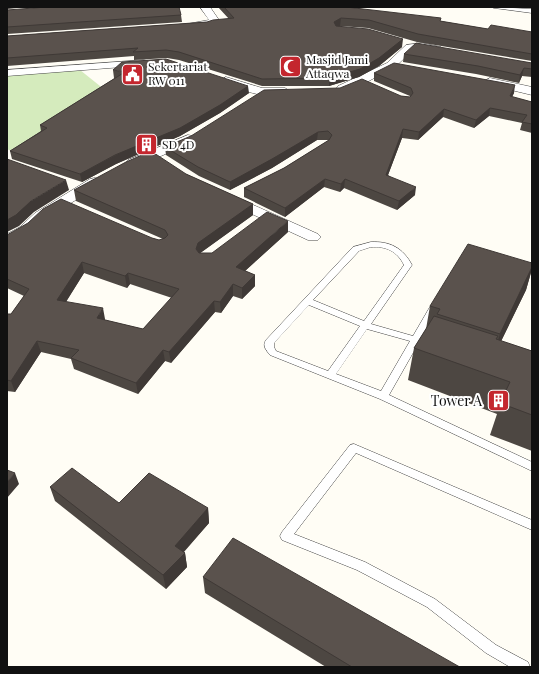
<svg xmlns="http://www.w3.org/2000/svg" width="539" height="674" viewBox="0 0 539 674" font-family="'Playfair Display',serif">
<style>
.green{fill:#d5ebbd}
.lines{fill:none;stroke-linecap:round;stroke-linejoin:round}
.lane-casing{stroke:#444;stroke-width:1}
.street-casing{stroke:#444;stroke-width:1}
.lane{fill:#fff;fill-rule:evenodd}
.street{fill:#fff;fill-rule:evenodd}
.wall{fill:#4d4742;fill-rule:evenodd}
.shaded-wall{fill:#3f3936}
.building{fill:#5a524d;stroke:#3f3936;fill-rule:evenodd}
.labels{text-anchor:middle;stroke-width:4;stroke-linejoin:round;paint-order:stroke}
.far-poi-label{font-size:12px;fill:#111;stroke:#fff;text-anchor:start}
.poi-label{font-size:14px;fill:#111;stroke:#fff;text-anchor:end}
</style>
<rect width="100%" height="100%" fill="#fffdf5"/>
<path class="green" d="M 80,70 L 105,90 L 11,151 L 7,149 L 7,76 Z"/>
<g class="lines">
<defs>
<path id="lane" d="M 492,7 L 532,9 L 532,13 L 494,8 Z
M 371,242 C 390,241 403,248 412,265 L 371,324 L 413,336 L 431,305 L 437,305 L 438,307 L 421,338 L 433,342 L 435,344 L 430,347 L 418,344 L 389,395 L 532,462 L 532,471 L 380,399 L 270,355 C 266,350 262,346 266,340 L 353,247 ZM 371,247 C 386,246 397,251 404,265 L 364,321 L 313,300 L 359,251 ZM 309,305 L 360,326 L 328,371 L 276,351 L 274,347 L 274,343 ZM 367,329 L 410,341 L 381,391 L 336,374 Z
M 354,444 L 532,520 L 532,530 L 356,453 L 294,534 L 365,562 L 435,599 L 496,645 L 528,662 L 530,667 L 510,667 L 486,653 L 427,607 L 357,570 L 282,540 L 280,536 L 282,532 L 350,445 Z"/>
<path id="street" d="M 200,7 L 210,7 L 219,20 C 214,30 197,31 187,28 L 186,26 L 187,24 L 209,20 Z
M 422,43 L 441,47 L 442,49 L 437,52 L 422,49 L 413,50 L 395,67 L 365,83 L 342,93 L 336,89 L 338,86 L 387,63 L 406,45 Z
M 144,60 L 148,61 L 150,63 L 148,65 L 7,76 L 7,70 Z
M 226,77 L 262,88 L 285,88 L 291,92 C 282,105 235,88 222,83 L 220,81 Z
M 490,78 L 532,87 L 532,95 L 486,84 L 484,82 L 486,80 Z
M 188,135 L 193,136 L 195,139 L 193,142 L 138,166 L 128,166 L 126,163 L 128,160 Z
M 95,178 L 100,179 L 102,182 L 100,185 L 45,219 L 30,233 L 7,246 L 7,234 L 20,227 L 35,213 L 90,179 Z
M 231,195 L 318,234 L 321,237 L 318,240 L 308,240 L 226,202 L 224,199 L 226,196 Z"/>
</defs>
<use href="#lane" class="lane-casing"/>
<use href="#street" class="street-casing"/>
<use href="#lane" class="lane"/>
<use href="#street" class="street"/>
</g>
<path class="wall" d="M 218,7 L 346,7 L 440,21 L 488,29 L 532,32 L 532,61 L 417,42 L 368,28 L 340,26 L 339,26 L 402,47 L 379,66 L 359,77 L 329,86 L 262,86 L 179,60 L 167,58 L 134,60 L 134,56 L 7,66 L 7,36 L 207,22 L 229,19 Z
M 7,10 L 181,15 L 182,22 L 7,34 Z
M 404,54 L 532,63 L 532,77 L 522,76 L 519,83 L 476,74 L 403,62 Z
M 113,70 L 249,93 L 220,113 L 180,136 L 116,164 L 82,182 L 12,159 L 10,151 L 41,131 L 40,125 L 115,78 L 114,78 Z
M 374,73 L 514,93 L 512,97 L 532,102 L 532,133 L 520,130 L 522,123 L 489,116 L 474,128 L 443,117 L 418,140 L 402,138 L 388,175 L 415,195 L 397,210 L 344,188 L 340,192 L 324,187 L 285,217 L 244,197 L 244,188 L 284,168 L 329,140 L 317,140 L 272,168 L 230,190 L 199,176 L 166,155 L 165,147 L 401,96 L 410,97 L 410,96 L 374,81 Z
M 186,174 L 253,204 L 253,215 L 200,253 L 212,253 L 288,232 L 245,271 L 255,275 L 255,286 L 242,299 L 233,296 L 221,313 L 215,312 L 171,363 L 165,361 L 138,394 L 74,369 L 71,359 L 41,352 L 15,392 L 7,391 L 7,314 L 11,314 L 24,296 L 7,288 L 7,235 L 152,238 L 159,240 L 163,239 L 76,201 L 74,190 ZM 84,273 L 127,288 L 130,284 L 172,298 L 143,329 L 105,320 L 105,319 L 66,302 Z
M 532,263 L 532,269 L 526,290 L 501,341 L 532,351 L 532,451 L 490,435 L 497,414 L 408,380 L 414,348 L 426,329 L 430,306 Z
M 50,487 L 119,503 L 208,508 L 209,523 L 184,552 L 185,553 L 187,567 L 166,589 L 55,501 Z
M 203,577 L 460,667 L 326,667 L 205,593 Z"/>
<path class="shaded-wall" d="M 7,7 L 27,7 L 7,9 Z
M 341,18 L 340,26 L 334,30 L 334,22 Z
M 403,39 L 402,47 L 379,66 L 359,77 L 329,86 L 329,78 Z
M 524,68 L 522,76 L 519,83 L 520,75 Z
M 515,85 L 514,93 L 508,104 L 510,96 Z
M 248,86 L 249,93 L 220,113 L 180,136 L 116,164 L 82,182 L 80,174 Z
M 490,108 L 489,116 L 474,128 L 476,120 Z
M 444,109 L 443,117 L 418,140 L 419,132 Z
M 403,129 L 402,138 L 385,183 L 386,175 Z
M 318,132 L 317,140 L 272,168 L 230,190 L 230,182 Z
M 325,179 L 324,187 L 285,217 L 285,208 Z
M 345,179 L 344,188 L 340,192 L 341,184 Z
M 66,180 L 69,190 L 34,212 L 19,226 L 7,232 L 7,220 L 31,201 Z
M 416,187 L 415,195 L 397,210 L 399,201 Z
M 253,204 L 253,215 L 199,254 L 196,249 L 198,243 Z
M 288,221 L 288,232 L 236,279 L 236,267 Z
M 82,262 L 84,273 L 60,311 L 57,300 Z
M 532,267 L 532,269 L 526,290 L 492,360 L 500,334 Z
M 128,273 L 130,284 L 127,288 L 125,276 Z
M 255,275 L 255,286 L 242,299 L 242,288 Z
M 233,284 L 233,296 L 221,313 L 220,302 Z
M 214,301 L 215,312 L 171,363 L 169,352 Z
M 103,308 L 105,319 L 99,330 L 97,318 Z
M 37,341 L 41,352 L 15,392 L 11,381 Z
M 163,350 L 165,361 L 138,394 L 136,383 Z
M 15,473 L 19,484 L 7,498 L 7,482 Z
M 208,508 L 209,523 L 177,559 L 175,546 Z
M 185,553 L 187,567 L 166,589 L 163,575 Z"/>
<path class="building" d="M 47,7 L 179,7 L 181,15 L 7,27 L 7,10 Z
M 224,7 L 346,7 L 441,18 L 440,21 L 488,29 L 491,25 L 532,32 L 532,54 L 418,34 L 369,20 L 341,18 L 334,22 L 336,26 L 368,29 L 403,39 L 379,58 L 360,69 L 329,78 L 262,79 L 179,52 L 166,50 L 133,52 L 138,48 L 7,58 L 7,36 L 207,22 L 213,20 L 234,18 Z
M 416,43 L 532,63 L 532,69 L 524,68 L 520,75 L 478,66 L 404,54 Z
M 166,59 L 248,86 L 220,105 L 180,128 L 115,155 L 80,174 L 10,151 L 47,128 L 40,125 L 125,72 L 113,70 L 122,62 Z
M 394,63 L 515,85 L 510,96 L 532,102 L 532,124 L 522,122 L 527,115 L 490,108 L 476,120 L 444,109 L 419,132 L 403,129 L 386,175 L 416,187 L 399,201 L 345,179 L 341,184 L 325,179 L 285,208 L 244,188 L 284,168 L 329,140 L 332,135 L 328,131 L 318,132 L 272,159 L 230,182 L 198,167 L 165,147 L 191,136 L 264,90 L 340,88 L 362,79 L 401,96 L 410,97 L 413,93 L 411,88 L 374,73 Z
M 151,151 L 186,174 L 253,204 L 198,243 L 196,249 L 199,253 L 212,253 L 267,212 L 288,221 L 236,267 L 255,275 L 242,288 L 233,284 L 220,302 L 214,301 L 169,352 L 163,350 L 136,383 L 71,358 L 79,350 L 37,341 L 11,381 L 7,380 L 7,314 L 11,314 L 29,289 L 7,279 L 7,235 L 28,223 L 43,209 L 61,199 L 152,238 L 159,240 L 165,238 L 168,235 L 165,230 L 74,190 L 126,162 ZM 82,262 L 125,276 L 128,273 L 179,289 L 143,329 L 97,318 L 103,308 L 57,300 Z
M 7,159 L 66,180 L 31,201 L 16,215 L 7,220 Z
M 468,244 L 532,263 L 532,267 L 500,334 L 437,314 L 440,309 L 430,306 Z
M 434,316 L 498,336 L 496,339 L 532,351 L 532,415 L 500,403 L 510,382 L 414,348 Z
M 72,468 L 119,503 L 149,473 L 208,508 L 175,546 L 185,553 L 163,575 L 50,487 Z
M 7,470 L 15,473 L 7,482 Z
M 233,538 L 458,666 L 460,667 L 352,667 L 203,577 Z"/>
<defs>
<symbol id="mosque-square" viewBox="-11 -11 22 22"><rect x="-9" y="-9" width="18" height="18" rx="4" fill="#c4262e" stroke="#fff"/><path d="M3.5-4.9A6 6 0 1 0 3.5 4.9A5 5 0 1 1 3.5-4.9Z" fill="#fff"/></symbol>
<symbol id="civic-square" viewBox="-11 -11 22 22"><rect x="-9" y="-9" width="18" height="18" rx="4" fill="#c4262e" stroke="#fff"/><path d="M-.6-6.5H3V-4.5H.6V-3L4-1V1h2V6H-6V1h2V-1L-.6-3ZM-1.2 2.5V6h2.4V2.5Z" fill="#fff"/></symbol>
<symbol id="building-square" viewBox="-11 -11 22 22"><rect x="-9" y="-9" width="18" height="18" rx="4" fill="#c4262e" stroke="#fff"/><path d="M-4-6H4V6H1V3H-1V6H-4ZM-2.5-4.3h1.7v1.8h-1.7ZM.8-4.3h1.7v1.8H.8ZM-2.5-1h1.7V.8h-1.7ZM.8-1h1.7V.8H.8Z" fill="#fff"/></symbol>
</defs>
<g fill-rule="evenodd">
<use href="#mosque-square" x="278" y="54" width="25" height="25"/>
<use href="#civic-square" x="120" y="62" width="25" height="25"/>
<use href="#building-square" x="134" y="132" width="25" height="25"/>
<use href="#building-square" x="486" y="388" width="25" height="25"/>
</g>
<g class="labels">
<g class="far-poi-label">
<text x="306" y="64">Masjid Jami<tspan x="306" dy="14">Attaqwa</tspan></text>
<text x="148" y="71">Sekertariat<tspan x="148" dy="14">RW 011</tspan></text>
<text x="162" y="149">SD 4D</text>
</g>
<g class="poi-label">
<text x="482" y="406">Tower A</text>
</g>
</g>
<rect width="539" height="674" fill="none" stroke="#111111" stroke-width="16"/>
</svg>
